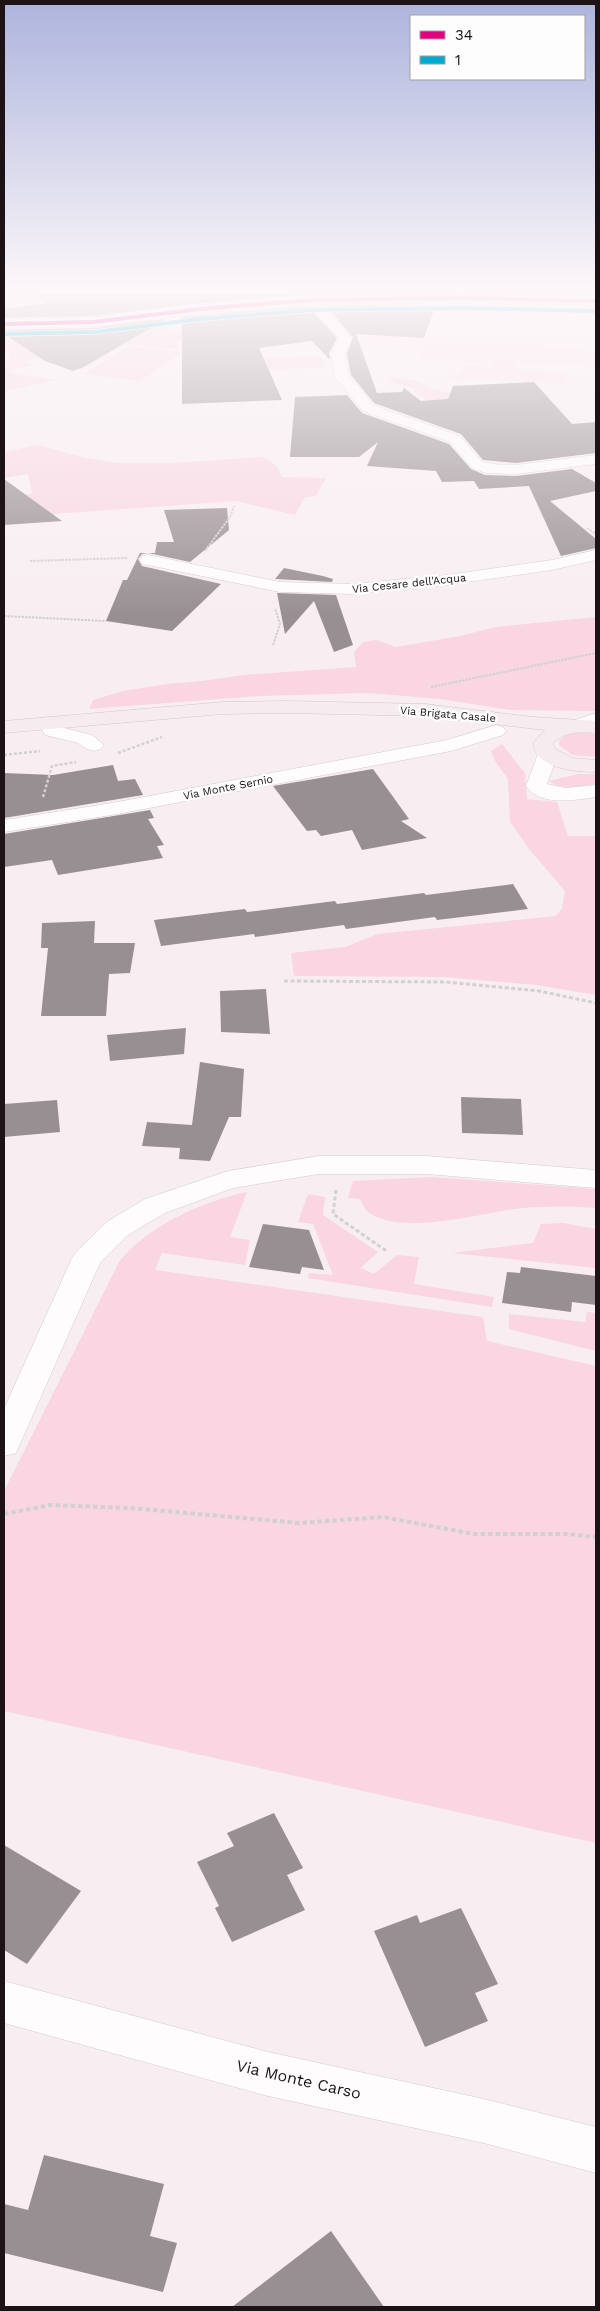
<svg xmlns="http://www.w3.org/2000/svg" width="600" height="2311" viewBox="0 0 600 2311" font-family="'Work Sans',sans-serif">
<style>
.built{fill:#fbe2ea}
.green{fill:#f9d6e1}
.building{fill:#988f92}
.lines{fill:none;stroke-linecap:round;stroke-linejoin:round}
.minor-casing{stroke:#d4cacd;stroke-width:1}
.major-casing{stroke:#cfc9cc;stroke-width:1}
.path-far3{stroke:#d3d0d2;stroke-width:2;stroke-dasharray:2.5 1;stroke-linecap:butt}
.path-far2{stroke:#d3d0d2;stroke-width:2.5;stroke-dasharray:3 2;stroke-linecap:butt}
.path-far1{stroke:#d3d0d2;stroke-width:3;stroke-dasharray:4 2.5;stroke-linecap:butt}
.path{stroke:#d3d0d2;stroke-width:4;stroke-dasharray:4.5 3;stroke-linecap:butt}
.minor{fill:#fefcfd;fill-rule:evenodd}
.major{fill:#f6ebef;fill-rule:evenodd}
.bus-1-casing{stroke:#fdfdfd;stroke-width:5.5}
.bus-2-casing{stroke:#fdfdfd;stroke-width:5.5}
.bus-1{stroke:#e5007d;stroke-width:4}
.bus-2{stroke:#00a9ce;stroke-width:4}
.labels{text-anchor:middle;stroke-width:5;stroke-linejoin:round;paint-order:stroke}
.far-street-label{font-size:11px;fill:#1d1316;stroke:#fdfdfd}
.near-street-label{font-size:16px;fill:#1d1316;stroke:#fdfdfd}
</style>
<rect width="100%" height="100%" fill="#f8eef1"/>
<path class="built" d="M 350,335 L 447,342 L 540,343 L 540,347 L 596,351 L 596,367 L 517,362 L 512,369 L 568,373 L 565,384 L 468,378 L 466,381 L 449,381 L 452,374 L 460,375 L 465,366 L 490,368 L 493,363 L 420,358 L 423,346 L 367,343 L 365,339 Z"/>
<path class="green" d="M 151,318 L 175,331 L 219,321 L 246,338 L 176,341 L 179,350 L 127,344 L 104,336 L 110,335 L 111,323 Z
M 46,330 L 75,348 L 25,362 L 32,365 L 5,372 L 56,380 L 4,391 L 4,360 L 10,358 L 9,352 L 4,349 L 4,335 Z
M 129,346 L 183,352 L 140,381 L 84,374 Z
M 320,356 L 326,367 L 261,370 L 256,359 Z
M 387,377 L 417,381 L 429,388 L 465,397 L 429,402 L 413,390 L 421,389 L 399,384 Z
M 38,445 L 85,458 L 118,463 L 172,463 L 263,457 L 277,466 L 282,477 L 326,478 L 316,496 L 305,497 L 295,515 L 236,501 L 54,514 L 54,517 L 14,524 L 4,514 L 4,500 L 32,493 L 28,474 L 4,478 L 4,452 Z
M 596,617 L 596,711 L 510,710 L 440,699 L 367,693 L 260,696 L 89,709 L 93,700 L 123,691 L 167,684 L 202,681 L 243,675 L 356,667 L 354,652 L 363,642 L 376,640 L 396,647 L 460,636 L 496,627 Z
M 582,732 L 596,734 L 596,757 L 572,755 L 559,745 L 559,741 L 566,735 Z
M 502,744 L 525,773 L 527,799 L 557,802 L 568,836 L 596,836 L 596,995 L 537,985 L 444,977 L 294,976 L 291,953 L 345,947 L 378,934 L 556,916 L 562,909 L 565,891 L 529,849 L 510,822 L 508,779 L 495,761 L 491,751 Z
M 578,774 L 596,774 L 596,784 C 580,786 563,791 549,781 Z
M 432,1177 L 596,1189 L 596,1208 C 569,1206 542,1206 515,1209 C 478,1214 400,1236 368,1212 C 364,1209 362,1203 360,1199 L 348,1198 L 353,1181 Z
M 247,1192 L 230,1237 L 250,1240 L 245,1265 L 162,1253 L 155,1270 L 483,1317 L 487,1341 L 596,1366 L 596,1843 L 4,1711 L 4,1491 L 119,1262 C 147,1226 203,1201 247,1192 Z
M 308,1194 L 325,1197 L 323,1215 L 378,1252 L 361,1268 L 374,1274 L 397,1255 L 419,1257 L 414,1284 L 494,1297 L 492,1307 L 308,1278 L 309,1273 L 333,1275 L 313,1224 L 298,1222 Z
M 563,1223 L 596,1229 L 596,1268 L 452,1253 L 533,1243 L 541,1224 Z
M 587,1312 L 596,1313 L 596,1351 L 509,1329 L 509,1314 L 585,1322 Z"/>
<path class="building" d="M 31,294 L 289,294 L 293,296 L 200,303 L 94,316 L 4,318 L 4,309 L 47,303 Z
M 411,305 L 412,307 L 435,308 L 424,338 L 356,334 L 377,393 L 402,392 L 404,388 L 421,401 L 448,399 L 453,386 L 534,382 L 572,424 L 596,422 L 596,453 L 516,463 L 483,460 L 461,434 L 374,403 L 351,375 L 347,354 L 353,337 L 326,306 Z
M 308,306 L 337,338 L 329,353 L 330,360 L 312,341 L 259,348 L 282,400 L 182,404 L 182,317 Z
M 166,319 L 84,367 L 73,371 L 45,361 L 4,334 L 4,330 L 94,328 Z
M 347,395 L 362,413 L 449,444 L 471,469 L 485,475 L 516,476 L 572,469 L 596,483 L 596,491 L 550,501 L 596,539 L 596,548 L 561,556 L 529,486 L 479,489 L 474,481 L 442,482 L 436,471 L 367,466 L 378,442 L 359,457 L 290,457 L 295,397 Z
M 4,479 L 62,521 L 4,525 Z
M 227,508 L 229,530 L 190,562 L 148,553 L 142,554 L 138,559 L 142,566 L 221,584 L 172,631 L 106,621 L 123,580 L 127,580 L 140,553 L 155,553 L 157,542 L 174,542 L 164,510 Z
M 284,568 L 323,576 L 333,579 L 332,582 L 275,579 Z
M 277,593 L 336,595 L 353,645 L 334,652 L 314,601 L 285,634 Z
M 113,765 L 118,781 L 135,779 L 143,795 L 4,818 L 4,773 L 53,775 Z
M 373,769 L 409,819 L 401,821 L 427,838 L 362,850 L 352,830 L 321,836 L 316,830 L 307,831 L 273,786 Z
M 150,810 L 154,818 L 148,819 L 164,845 L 157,846 L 163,858 L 58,875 L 52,860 L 4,867 L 4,834 Z
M 513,884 L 528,909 L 437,920 L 435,917 L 346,929 L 344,925 L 255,937 L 254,934 L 161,946 L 154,920 L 245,909 L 247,912 L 335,901 L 337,904 L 424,893 L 426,895 Z
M 95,921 L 94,943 L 135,943 L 130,973 L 109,974 L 106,1016 L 41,1016 L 48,948 L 41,948 L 42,923 Z
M 266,989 L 270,1034 L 221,1032 L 220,991 Z
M 186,1028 L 184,1054 L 110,1061 L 107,1035 Z
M 200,1062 L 244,1069 L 241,1117 L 229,1117 L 210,1161 L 179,1159 L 180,1148 L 142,1146 L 147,1122 L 192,1125 Z
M 461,1097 L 521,1099 L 523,1135 L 462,1133 Z
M 57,1100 L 60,1132 L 4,1137 L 4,1104 Z
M 263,1224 L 309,1230 L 324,1270 L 302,1267 L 300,1274 L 249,1267 Z
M 521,1267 L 596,1276 L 596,1305 L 572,1302 L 571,1312 L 502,1303 L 507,1272 L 520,1273 Z
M 274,1813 L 303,1868 L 287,1875 L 305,1910 L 232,1942 L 215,1908 L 219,1906 L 197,1862 L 234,1846 L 227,1833 Z
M 4,1845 L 81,1891 L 27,1964 L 4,1950 Z
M 461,1908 L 498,1984 L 475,1993 L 488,2021 L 425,2047 L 374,1931 L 417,1915 L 420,1923 Z
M 44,2155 L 164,2184 L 150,2236 L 177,2243 L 163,2292 L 4,2253 L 4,2204 L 28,2210 Z
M 331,2231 L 384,2307 L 232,2307 Z"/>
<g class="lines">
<defs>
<path id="minor" d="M 300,293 L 313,293 L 316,296 L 461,294 L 596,297 L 596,305 L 461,302 L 322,304 L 352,338 L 345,354 L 349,376 L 373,405 L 460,436 L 482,462 L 500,465 L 516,465 L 596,455 L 596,464 L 516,474 L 486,473 L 472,468 L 450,442 L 363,411 L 335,377 L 331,354 L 339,338 L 309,304 L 200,313 L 94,326 L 4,328 L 4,320 L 94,318 L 200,305 L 303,297 Z
M 596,550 L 596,560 L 552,570 L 447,585 L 353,594 L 280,592 L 148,565 L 142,564 L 140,560 L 142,556 L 148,555 L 280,582 L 353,584 L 447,575 L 552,560 Z
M 596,713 L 596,726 C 581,731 566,734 549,730 L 546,726 L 549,722 L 575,720 Z
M 48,717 L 55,719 L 60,727 L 92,735 L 104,745 L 101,749 L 94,751 L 87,749 L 78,743 L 45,735 L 38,723 L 41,719 Z
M 496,725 L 503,727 L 506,731 L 503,735 L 451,751 L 112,815 L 4,832 L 4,820 L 112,803 L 447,740 Z
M 548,748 L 555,750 L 558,754 L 547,784 L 565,788 L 596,785 L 596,797 C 575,800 540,807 526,786 L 538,754 L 541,750 Z
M 319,1156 L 427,1156 L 596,1170 L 596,1188 L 427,1174 L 319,1174 L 233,1188 L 165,1213 L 128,1235 L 100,1263 L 20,1444 L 16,1453 L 4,1456 L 4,1409 L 72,1258 L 77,1251 L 108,1221 L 145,1199 L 228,1171 Z
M 4,1981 L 268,2052 L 484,2099 L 596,2127 L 596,2173 L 484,2143 L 268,2096 L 4,2023 Z"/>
<path id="major" d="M 288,701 L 425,704 L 533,717 L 596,721 L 596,733 C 581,732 565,731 553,743 L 555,749 L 573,758 L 596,760 L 596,772 C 577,772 535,769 533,743 L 545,730 L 425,716 L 288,713 L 223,714 L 4,733 L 4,721 L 223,702 Z"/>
</defs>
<use href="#minor" class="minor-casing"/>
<use href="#major" class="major-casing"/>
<path class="path-far3" d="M 587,528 L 596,534
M 205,551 L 230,517 L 234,506
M 30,561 L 127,558
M 4,616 L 106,621
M 273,645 L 280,624 L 275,608
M 431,687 L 596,653"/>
<path class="path-far2" d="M 118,753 L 162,737
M 4,755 L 40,751
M 43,797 L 52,766 L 76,762"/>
<path class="path-far1" d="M 284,981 L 446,982 L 539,991 L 596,1003
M 336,1190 L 333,1214 L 388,1252"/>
<path class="path" d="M 4,1514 L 50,1505 L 130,1508 L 299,1523 L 383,1517 L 474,1534 L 567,1534 L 596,1537"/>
<use href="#minor" class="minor"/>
<use href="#major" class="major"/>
<defs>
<path id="bus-1" d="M 4,324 L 94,322 L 200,309 L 311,300 L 461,298 L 596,301"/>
<path id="bus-2" d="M 4,334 L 95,332 L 201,319 L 311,310 L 461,308 L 596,311"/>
</defs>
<use href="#bus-1" class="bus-1-casing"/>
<use href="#bus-2" class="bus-2-casing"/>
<use href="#bus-1" class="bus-1"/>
<use href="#bus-2" class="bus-2"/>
</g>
<linearGradient id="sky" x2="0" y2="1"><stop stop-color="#adb4dd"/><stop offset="0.47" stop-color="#fcf7f9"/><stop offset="1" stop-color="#fcf7f9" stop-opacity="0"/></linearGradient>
<rect width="600" height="617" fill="url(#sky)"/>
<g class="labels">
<g class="far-street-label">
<text transform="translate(409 583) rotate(-6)" y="4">Via Cesare dell'Acqua</text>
<text transform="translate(448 714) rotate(5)" y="4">Via Brigata Casale</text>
<text transform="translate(228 787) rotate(-11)" y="4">Via Monte Sernio</text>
</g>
<g class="near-street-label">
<text transform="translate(299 2079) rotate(13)" y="6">Via Monte Carso</text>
</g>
</g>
<rect width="600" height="2311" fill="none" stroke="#1d1316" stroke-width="10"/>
<rect x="410" y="15" width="175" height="65" fill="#fdfdfd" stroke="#a39fa1"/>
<rect x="420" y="31" width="25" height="8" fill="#e5007d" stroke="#a39fa1"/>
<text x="455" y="40" font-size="15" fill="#1d1316">34</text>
<rect x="420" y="56" width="25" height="8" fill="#00a9ce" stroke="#a39fa1"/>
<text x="455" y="65" font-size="15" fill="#1d1316">1</text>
</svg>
